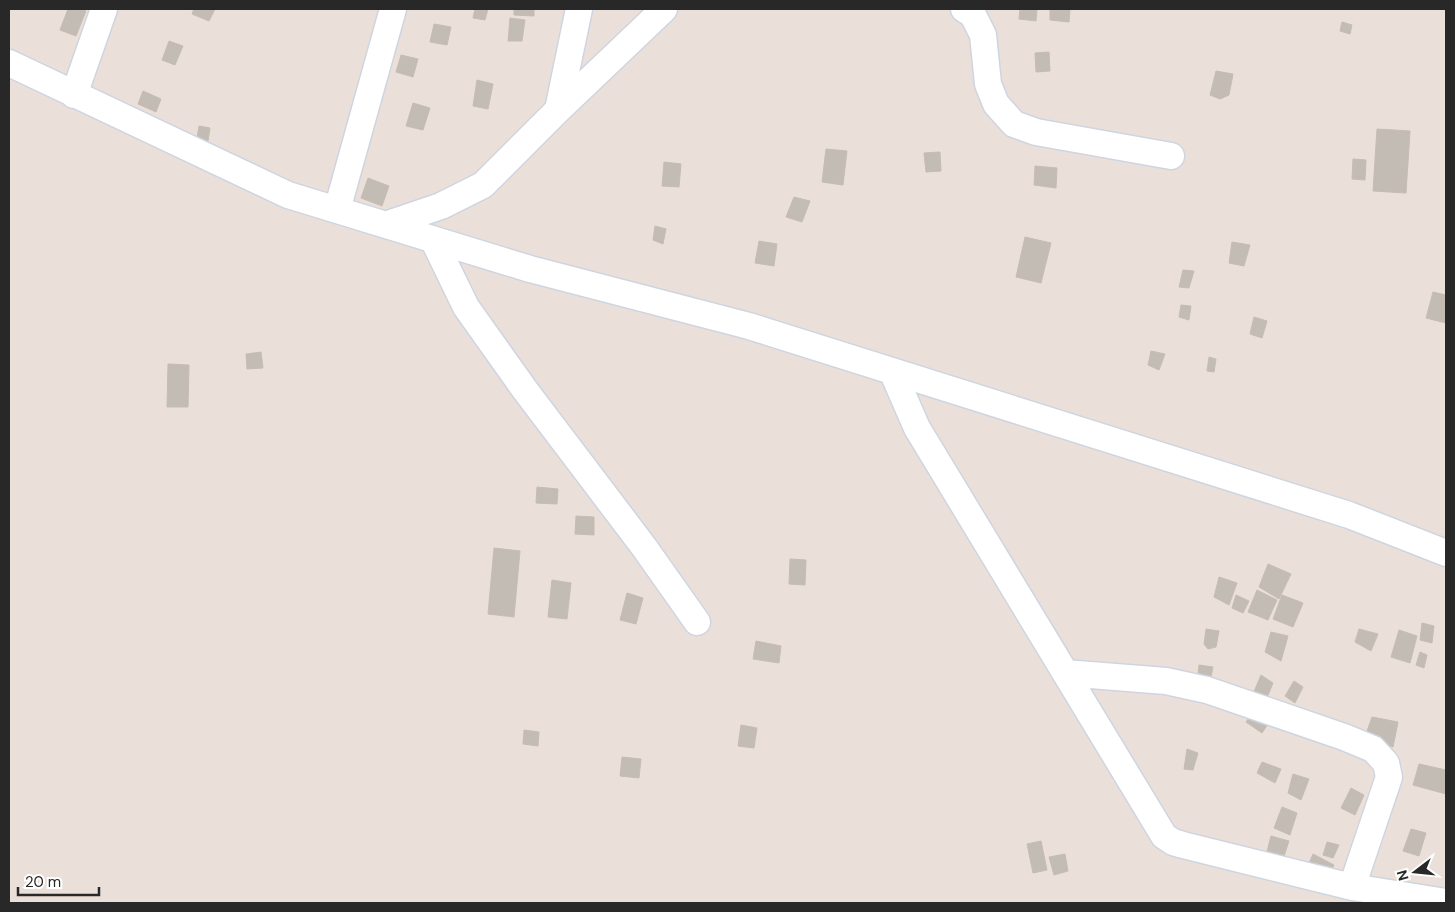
<svg xmlns="http://www.w3.org/2000/svg" width="1455" height="912" viewBox="0 0 1455 912" font-family="'DM Sans',sans-serif">
<style>
.building{fill:#c2bcb5;stroke:#c6bcb3}
.lines{fill:none;stroke-linecap:round;stroke-linejoin:round}
.minor-casing{stroke:#ced5e1;stroke-width:29}
.minor{stroke:#fff;stroke-width:26}
</style>
<rect width="100%" height="100%" fill="#ebe0d9"/>
<path class="building" d="M 68,9 L 80,9 L 86,11 L 76,36 L 60,30 Z
M 194,9 L 215,9 L 209,21 L 192,14 Z
M 475,9 L 488,9 L 485,20 L 473,18 Z
M 514,9 L 534,9 L 534,16 L 514,15 Z
M 1020,9 L 1037,9 L 1036,21 L 1019,19 Z
M 1050,9 L 1070,9 L 1069,22 L 1050,20 Z
M 510,18 L 525,20 L 522,41 L 508,41 Z
M 1342,22 L 1352,25 L 1350,34 L 1340,31 Z
M 434,24 L 451,27 L 447,45 L 430,42 Z
M 169,41 L 183,46 L 175,65 L 162,60 Z
M 1049,52 L 1050,71 L 1036,72 L 1035,53 Z
M 401,55 L 418,59 L 413,77 L 396,72 Z
M 1216,71 L 1233,74 L 1229,95 L 1220,99 L 1210,95 Z
M 477,80 L 493,84 L 488,109 L 473,106 Z
M 143,91 L 161,99 L 156,112 L 138,104 Z
M 413,103 L 430,108 L 423,130 L 406,126 Z
M 199,126 L 210,128 L 208,141 L 197,138 Z
M 1377,129 L 1410,131 L 1406,193 L 1373,191 Z
M 826,149 L 847,151 L 843,185 L 822,182 Z
M 940,152 L 941,171 L 926,172 L 924,153 Z
M 1353,159 L 1366,160 L 1365,180 L 1352,179 Z
M 664,162 L 681,164 L 679,187 L 662,186 Z
M 1035,166 L 1057,168 L 1056,188 L 1034,185 Z
M 368,178 L 389,186 L 382,206 L 361,198 Z
M 794,197 L 810,201 L 802,222 L 786,217 Z
M 655,226 L 666,229 L 663,244 L 653,240 Z
M 1025,237 L 1051,243 L 1041,283 L 1016,277 Z
M 759,241 L 777,244 L 774,266 L 755,263 Z
M 1232,242 L 1250,245 L 1244,266 L 1229,263 Z
M 1183,270 L 1194,271 L 1189,288 L 1179,287 Z
M 1433,292 L 1446,295 L 1446,323 L 1426,318 Z
M 1181,305 L 1191,306 L 1189,320 L 1179,317 Z
M 1254,317 L 1267,321 L 1262,338 L 1250,334 Z
M 1151,351 L 1165,354 L 1159,370 L 1148,365 Z
M 261,352 L 263,368 L 247,369 L 246,354 Z
M 1209,357 L 1216,359 L 1214,372 L 1207,371 Z
M 168,364 L 189,365 L 188,407 L 167,407 Z
M 537,487 L 558,489 L 557,504 L 536,503 Z
M 576,516 L 594,517 L 594,535 L 575,534 Z
M 494,548 L 520,551 L 514,617 L 488,614 Z
M 790,559 L 806,560 L 805,585 L 789,584 Z
M 1268,564 L 1291,574 L 1279,599 L 1259,587 Z
M 1219,577 L 1237,583 L 1229,605 L 1214,597 Z
M 552,580 L 571,583 L 567,619 L 548,617 Z
M 1257,590 L 1277,600 L 1268,620 L 1248,612 Z
M 627,593 L 643,598 L 636,624 L 620,620 Z
M 1236,595 L 1249,601 L 1243,613 L 1232,608 Z
M 1282,595 L 1303,603 L 1293,627 L 1273,619 Z
M 1422,623 L 1434,626 L 1432,643 L 1420,640 Z
M 1206,629 L 1219,631 L 1216,647 L 1208,649 L 1204,644 Z
M 1359,629 L 1378,634 L 1371,651 L 1355,642 Z
M 1399,630 L 1417,636 L 1410,663 L 1391,657 Z
M 1271,632 L 1288,636 L 1281,661 L 1265,652 Z
M 756,641 L 781,646 L 779,663 L 753,659 Z
M 1420,652 L 1427,655 L 1424,668 L 1416,665 Z
M 1199,665 L 1213,667 L 1209,687 L 1197,682 Z
M 1261,675 L 1273,683 L 1266,700 L 1253,694 Z
M 1294,681 L 1303,687 L 1295,703 L 1285,696 Z
M 1255,710 L 1270,721 L 1262,733 L 1246,722 Z
M 1372,717 L 1398,722 L 1393,747 L 1365,737 Z
M 741,725 L 757,728 L 754,748 L 738,746 Z
M 524,730 L 539,732 L 538,746 L 523,744 Z
M 1187,749 L 1198,753 L 1193,770 L 1184,769 Z
M 622,757 L 641,759 L 639,778 L 620,776 Z
M 1262,762 L 1281,769 L 1275,783 L 1257,773 Z
M 1419,764 L 1446,770 L 1446,794 L 1413,785 Z
M 1293,774 L 1309,779 L 1301,800 L 1288,793 Z
M 1351,788 L 1364,795 L 1355,815 L 1341,808 Z
M 1282,807 L 1297,813 L 1290,835 L 1274,828 Z
M 1411,829 L 1426,833 L 1419,856 L 1403,851 Z
M 1271,836 L 1289,841 L 1282,862 L 1266,855 Z
M 1041,841 L 1047,870 L 1033,873 L 1027,844 Z
M 1327,842 L 1339,845 L 1333,858 L 1323,855 Z
M 1065,854 L 1068,871 L 1054,875 L 1049,857 Z
M 1313,854 L 1334,865 L 1326,880 L 1307,868 Z"/>
<g class="lines">
<defs>
<path id="minor" d="M 964,9 L 973,15 L 983,35 L 988,84 L 996,104 L 1014,124 L 1036,132 L 1171,156
M 9,63 L 288,195 L 530,269 L 749,326 L 1349,515 L 1446,553
M 74,95 L 104,9
M 558,110 L 664,9
M 337,210 L 393,9
M 388,224 L 441,206 L 483,185 L 558,110 L 579,9
M 433,239 L 466,307 L 525,390 L 644,547 L 697,622
M 893,373 L 917,428 L 1164,836 L 1173,842 L 1183,845 L 1352,887 L 1446,902
M 1065,673 L 1166,681 L 1207,690 L 1344,737 L 1373,749 L 1386,763 L 1389,777 L 1352,887"/>
</defs>
<use href="#minor" class="minor-casing"/>
<use href="#minor" class="minor"/>
</g>
<rect width="1455" height="912" fill="none" stroke="#282828" stroke-width="20"/>
<g transform="translate(1415 872) rotate(254)" stroke="#ffffff" stroke-width="4" paint-order="stroke">
<path d="M0-4L9 19L0 12L-9 19Z" fill="#282828"/>
<text y="-8" font-size="14" font-weight="bold" text-anchor="middle" fill="#282828">N</text>
</g>
<path d="M18 887v8h81v-8" fill="none" stroke="#282828" stroke-width="2.5"/>
<text x="25" y="887" font-size="15" fill="#282828" stroke="#ffffff" stroke-width="4" paint-order="stroke">20 m</text>
</svg>
